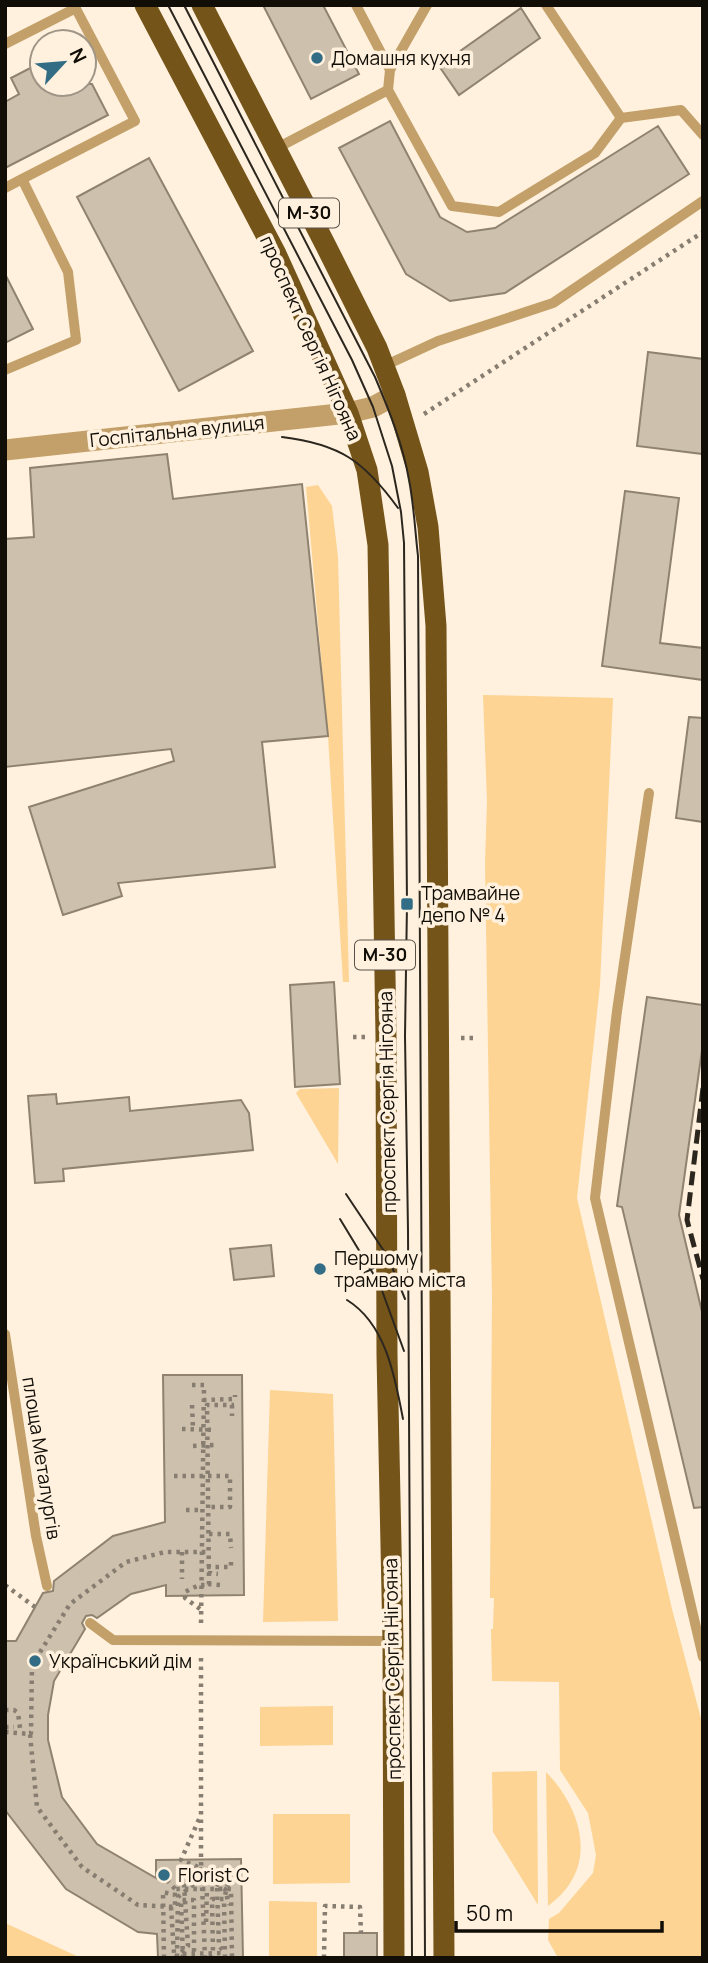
<svg xmlns="http://www.w3.org/2000/svg" width="708" height="1963" viewBox="0 0 708 1963" font-family="Manrope,sans-serif">
<style>
.green{fill:#fdd493}
.building{fill:#cdc0ac;stroke:#8f8370;stroke-width:2}
.lines{fill:none;stroke-linecap:round;stroke-linejoin:round}
.path{stroke:#877e71;stroke-width:4.5;stroke-dasharray:3.5 5;stroke-linecap:butt}
.service{stroke:#c3a069;stroke-width:10}
.minor{stroke:#c3a069;stroke-width:21}
.trunk{stroke:#75541a;stroke-width:21}
.tram{stroke:#2b261e;stroke-width:2}
.rail{stroke:#2b261e;stroke-width:5;stroke-dasharray:14 7;stroke-linecap:butt}
.poi-dot{fill:#326d85;stroke:#fff1dd;stroke-width:2.5}
.labels{text-anchor:middle;stroke-width:7;stroke-linejoin:round;paint-order:stroke}
.shield{fill:#fff1dd;stroke:#585147;stroke-width:2}
.shield-label{font-size:18px;font-weight:bold;fill:#110d07}
.poi-label{font-size:19px;fill:#110d07;stroke:#fff1dd;text-anchor:start}
.street-label{font-size:19px;fill:#110d07;stroke:#fff1dd}
</style>
<rect width="100%" height="100%" fill="#fff1dd"/>
<path class="green" d="M 318,485 L 332,506 L 338,557 L 349,982 L 343,982 L 328,736 L 306,487 Z
M 483,695 L 613,698 L 600,985 L 577,1198 L 672,1609 L 703,1726 L 703,1958 L 558,1958 L 548,1940 L 549,1919 L 559,1913 L 593,1873 L 596,1855 L 588,1813 L 560,1770 L 559,1682 L 492,1681 L 491,1629 L 493,1629 L 494,1598 L 490,1598 L 492,1297 L 485,863 L 487,801 Z
M 339,1088 L 338,1164 L 296,1093 L 300,1089 Z
M 270,1390 L 333,1394 L 338,1621 L 263,1622 Z
M 333,1706 L 333,1745 L 260,1746 L 260,1707 Z
M 537,1771 L 537,1772 L 538,1905 L 493,1832 L 492,1772 Z
M 546,1772 C 584,1811 599,1870 548,1906 Z
M 273,1814 L 350,1814 L 350,1883 L 273,1884 Z
M 269,1901 L 317,1902 L 317,1958 L 269,1958 Z
M 5,1923 L 81,1958 L 5,1958 Z"/>
<path class="building" d="M 263,5 L 323,5 L 359,74 L 311,99 Z
M 521,8 L 540,38 L 459,95 L 439,66 Z
M 42,62 L 42,84 L 92,84 L 108,115 L 5,168 L 5,102 L 19,94 L 11,78 Z
M 390,121 L 440,217 L 467,232 L 495,228 L 658,126 L 689,174 L 505,293 L 450,301 L 406,274 L 339,148 Z
M 149,158 L 253,351 L 179,391 L 77,197 Z
M 5,274 L 33,329 L 5,343 Z
M 648,352 L 703,359 L 703,454 L 637,446 Z
M 167,454 L 173,499 L 302,484 L 328,736 L 262,742 L 275,867 L 118,883 L 122,896 L 63,915 L 29,807 L 174,761 L 171,749 L 5,767 L 5,539 L 34,537 L 30,468 Z
M 625,491 L 679,498 L 660,643 L 703,648 L 703,680 L 602,666 Z
M 689,717 L 703,718 L 703,822 L 676,818 Z
M 334,982 L 340,1084 L 295,1087 L 290,985 Z
M 647,997 L 703,1005 L 703,1043 L 679,1215 L 703,1316 L 703,1507 L 694,1508 L 622,1207 L 617,1206 Z
M 56,1094 L 57,1104 L 129,1097 L 130,1111 L 241,1100 L 249,1113 L 253,1150 L 63,1169 L 64,1181 L 35,1183 L 28,1096 Z
M 271,1245 L 274,1276 L 234,1280 L 230,1249 Z
M 163,1375 L 242,1375 L 244,1595 L 166,1596 L 166,1585 L 131,1594 L 97,1618 L 92,1615 L 86,1616 L 82,1623 L 85,1629 L 54,1681 L 48,1715 L 48,1740 L 62,1797 L 97,1844 L 156,1878 L 156,1860 L 241,1859 L 243,1958 L 158,1958 L 157,1934 L 138,1932 L 66,1889 L 5,1810 L 5,1641 L 16,1641 L 43,1593 L 53,1591 L 54,1581 L 113,1536 L 165,1522 Z
M 344,1933 L 377,1933 L 377,1958 L 344,1958 Z"/>
<g class="lines">
<path class="path" d="M 424,414 L 703,232
M 353,1037 L 365,1037
M 461,1038 L 474,1038
M 192,1385 L 204,1385 L 201,1624
M 203,1400 L 235,1399 L 235,1395
M 192,1405 L 193,1428
M 232,1405 L 232,1416
M 182,1429 L 216,1430
M 193,1446 L 214,1445
M 174,1476 L 230,1476 L 230,1507 L 209,1507
M 186,1510 L 203,1510
M 209,1534 L 230,1534 L 231,1548
M 182,1552 L 182,1579
M 207,1567 L 231,1567 L 231,1560
M 210,1571 L 210,1573 L 218,1574
M 208,1584 L 221,1585
M 5,1585 L 35,1607
M 201,1585 L 209,1585 L 207,1405 L 234,1405
M 200,1609 L 185,1598 L 185,1592 L 201,1584
M 201,1658 L 201,1860 L 205,1958
M 5,1710 L 14,1710 L 18,1713 L 20,1728
M 5,1727 L 14,1727
M 5,1732 L 30,1734 L 37,1807 L 82,1867 L 138,1905 L 175,1907 L 175,1889 L 231,1889 L 232,1958
M 29,1733 L 31,1733 L 32,1665 L 70,1604 L 126,1562 L 165,1552 L 209,1552
M 198,1867 L 181,1860 L 200,1817
M 202,1875 L 225,1889 L 229,1905
M 167,1880 L 175,1889
M 217,1888 L 219,1946 L 225,1953
M 171,1907 L 174,1953
M 206,1922 L 207,1888
M 183,1954 L 224,1953
M 177,1957 L 178,1897 L 201,1878
M 164,1958 L 163,1892 L 175,1895
M 175,1958 L 188,1946 L 183,1869 L 228,1870 L 228,1884 L 224,1899
M 183,1958 L 181,1900 L 194,1900 L 194,1954
M 210,1958 L 213,1954 L 212,1899 L 224,1899 L 225,1958
M 324,1958 L 325,1906 L 360,1907 L 361,1933"/>
<path class="service" d="M 356,5 L 390,70 L 388,90
M 546,5 L 621,118
M 5,44 L 76,8
M 390,70 L 427,5
M 275,149 L 388,90 L 452,206 L 499,212 L 595,153 L 621,118 L 681,110 L 703,135
M 5,188 L 22,179
M 384,366 L 438,341 L 553,303 L 703,201
M 5,370 L 76,340 L 68,272 L 22,179 L 135,121 L 74,5
M 649,793 L 617,1011 L 595,1198 L 703,1657
M 5,1334 L 36,1536 L 47,1586
M 90,1623 L 113,1640 L 393,1641"/>
<path class="minor" d="M 5,450 L 348,413 L 373,407 L 395,395"/>
<path class="trunk" d="M 145,5 L 276,254 L 348,413 L 367,470 L 378,545 L 386,1037 L 387,1355 L 393,1641 L 394,1958
M 202,5 L 326,246 L 377,348 L 395,395 L 418,472 L 428,527 L 436,626 L 444,1958"/>
<path class="tram" d="M 168,5 L 352,360 L 373,407 L 392,466 L 401,512 L 404,543 L 407,904 L 405,1036 L 408,1231 L 412,1958
M 184,5 L 375,377 C 389,410 403,445 409,480 C 414,505 415,531 418,556 L 425,1958
M 282,437 C 340,444 364,461 398,508
M 346,1194 L 388,1257 L 405,1299
M 340,1219 L 380,1285 L 404,1351
M 346,1283 L 377,1266
M 347,1300 C 386,1324 395,1377 403,1419"/>
<path class="rail" d="M 703,1088 L 687,1220 L 703,1279"/>
</g>
<g class="poi-dot">
<circle cx="317" cy="58" r="7"/>
<rect x="400" y="897" width="14" height="14" rx="3.5"/>
<circle cx="320" cy="1269" r="7"/>
<circle cx="35" cy="1661" r="7"/>
<circle cx="164" cy="1875" r="7"/>
</g>
<g class="labels">
<g class="shield">
<rect x="279" y="198.5" width="60" height="29" rx="5"/>
<rect x="355" y="940.5" width="60" height="29" rx="5"/>
</g>
<g class="shield-label">
<text x="309" y="219">М-30</text>
<text x="385" y="961">М-30</text>
</g>
<g class="poi-label">
<text x="331" y="65">Домашня кухня</text>
<text x="421" y="900">Трамвайне<tspan x="421" dy="22">депо № 4</tspan></text>
<text x="334" y="1265">Першому<tspan x="334" dy="22">трамваю міста</tspan></text>
<text x="49" y="1668">Український дім</text>
<text x="178" y="1882">Florist C</text>
</g>
<g class="street-label">
<text transform="translate(311 338) rotate(66)" y="7">проспект Сергія Нігояна</text>
<text transform="translate(177 431) rotate(-6)" y="7">Госпітальна вулиця</text>
<text transform="translate(387 1102) rotate(-91)" y="7">проспект Сергія Нігояна</text>
<text transform="translate(42 1458) rotate(81)" y="7">площа Металургів</text>
<text transform="translate(392 1669) rotate(-91)" y="7">проспект Сергія Нігояна</text>
</g>
</g>
<rect width="708" height="1963" fill="none" stroke="#110d07" stroke-width="14"/>
<g transform="translate(63 63) rotate(64)"><circle r="33" fill="#fff1dd" stroke="#a09687" stroke-width="2"/>
<path d="M0-5L12 26L0 18L-12 26Z" fill="#326d85"/>
<text y="-10" font-size="19" font-weight="bold" text-anchor="middle" fill="#110d07">N</text>
</g>
<path d="M456 1921v10h206v-10" fill="none" stroke="#110d07" stroke-width="3.5"/>
<text x="466" y="1921" font-size="21" fill="#110d07" stroke="#fff1dd" stroke-width="5" paint-order="stroke">50 m</text>
</svg>
